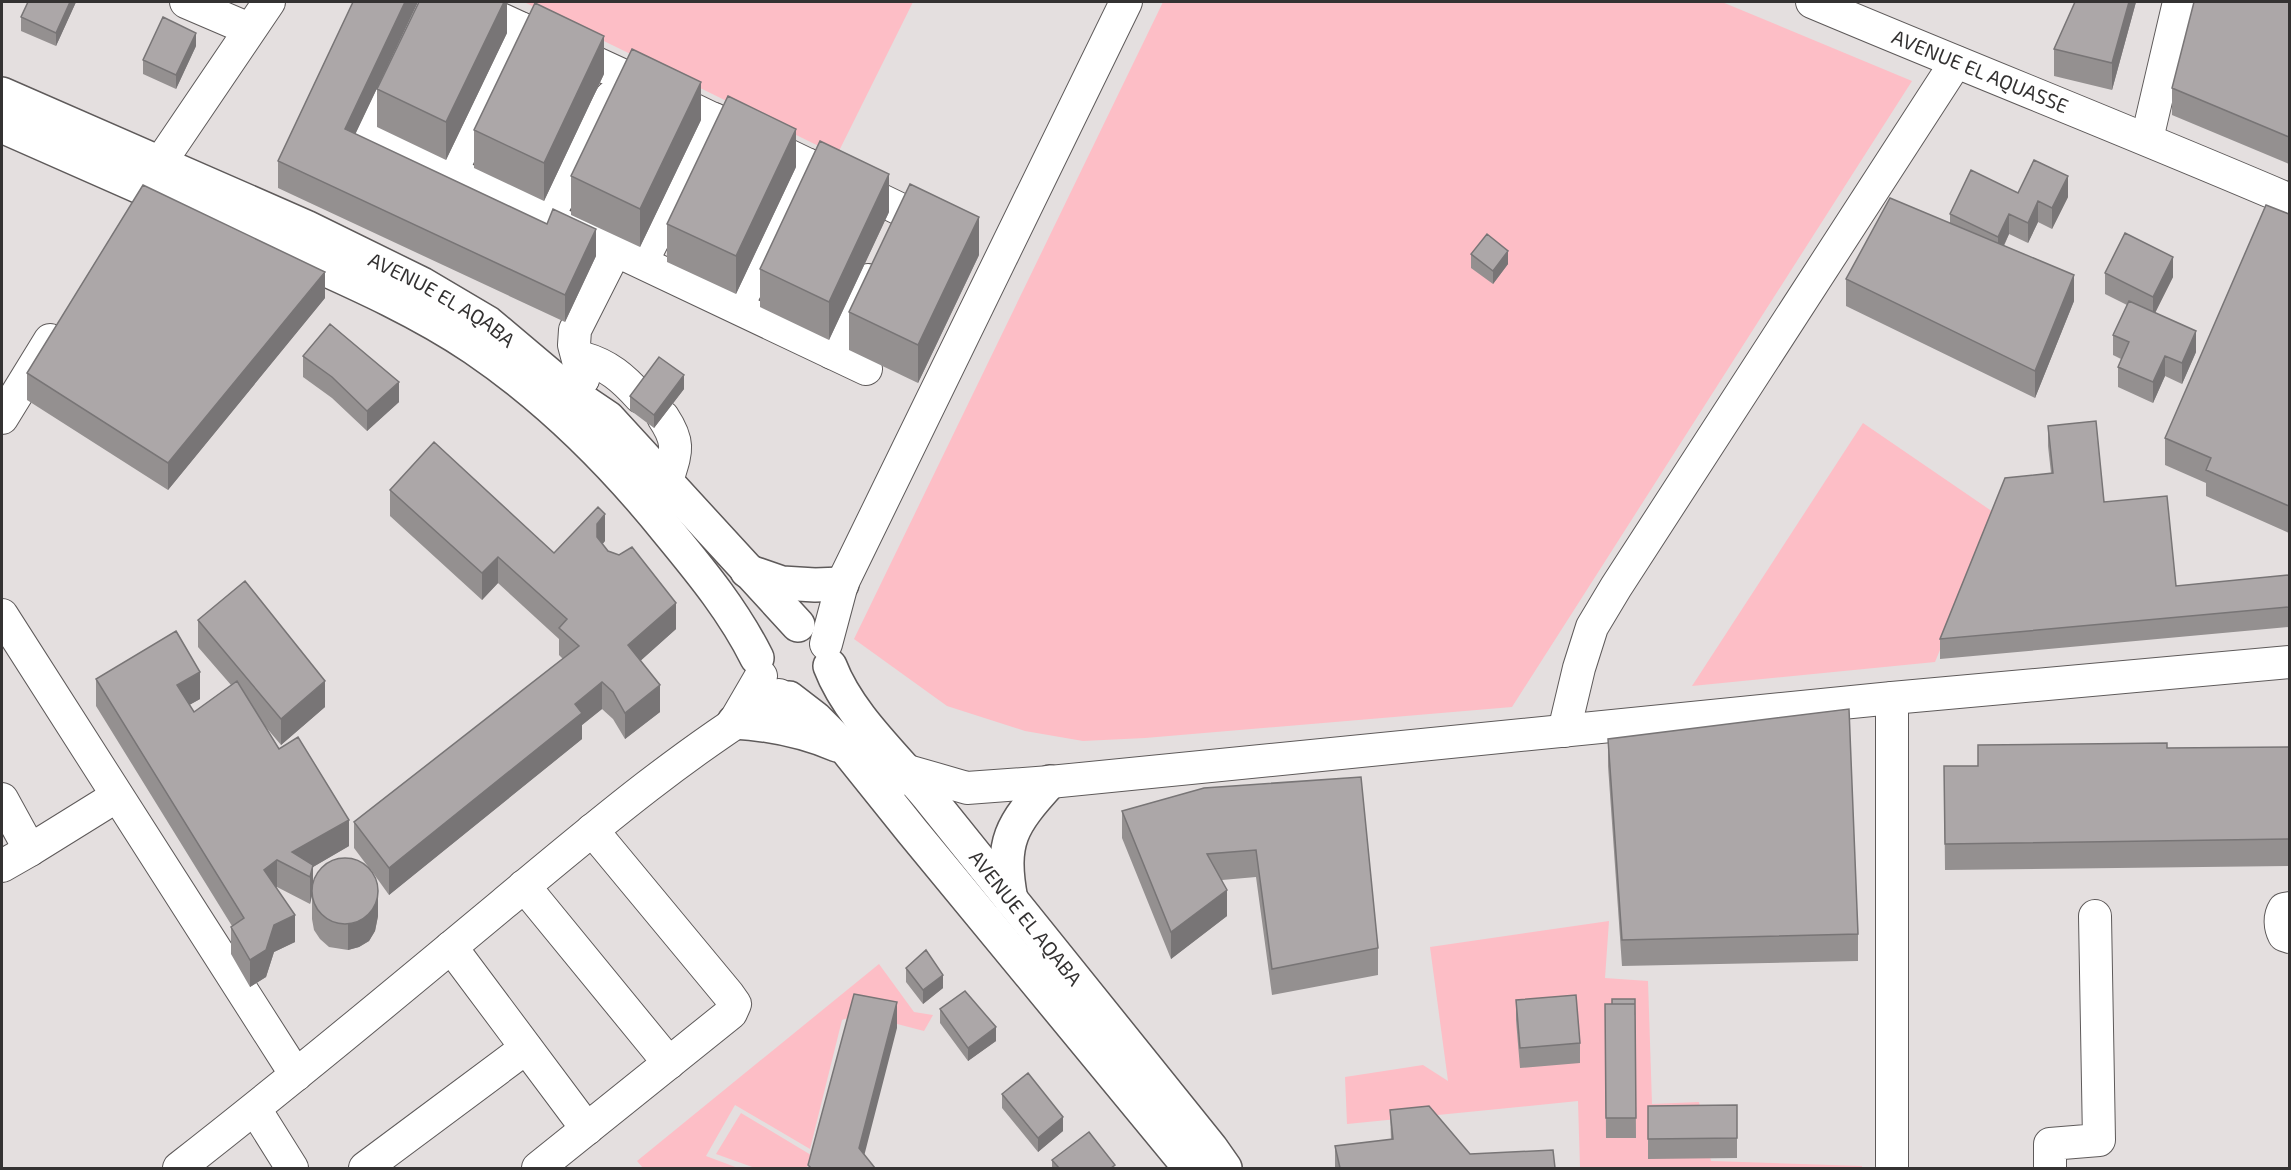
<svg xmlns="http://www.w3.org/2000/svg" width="2291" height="1170" viewBox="0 0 2291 1170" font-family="'Exo 2',sans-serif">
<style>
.green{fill:#fdbec6}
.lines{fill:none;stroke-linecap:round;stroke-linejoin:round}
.minor-casing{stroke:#5e5a5a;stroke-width:34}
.major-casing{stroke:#5e5a5a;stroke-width:36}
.minor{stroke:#fff;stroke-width:32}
.major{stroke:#fff;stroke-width:33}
.wall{fill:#949090}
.shaded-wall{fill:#787576}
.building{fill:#aca7a8;stroke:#787576;stroke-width:1.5}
.labels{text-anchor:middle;stroke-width:4.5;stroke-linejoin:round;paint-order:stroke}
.street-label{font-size:20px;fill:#343232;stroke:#fff}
</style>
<rect width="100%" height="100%" fill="#e4dfdf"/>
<path class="green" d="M 524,2 L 913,2 L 837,155 Z
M 1163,2 L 1722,2 L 1912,81 L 1512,707 L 1145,738 L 1083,741 L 1025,731 L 947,706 L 854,639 Z
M 1863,423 L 1996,514 L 1935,662 L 1692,686 Z
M 1609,921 L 1605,978 L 1648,981 L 1652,1104 L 1699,1102 L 1711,1161 L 1862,1166 L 1862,1168 L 1580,1168 L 1578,1101 L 1347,1124 L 1345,1077 L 1423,1065 L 1448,1081 L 1430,947 Z
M 879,964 L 914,1012 L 933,1015 L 924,1031 L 859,1014 L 842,1020 L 810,1149 L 735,1105 L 706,1156 L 738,1168 L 643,1168 L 637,1161 Z
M 741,1113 L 811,1155 L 807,1168 L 755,1168 L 716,1154 Z"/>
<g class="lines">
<defs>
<g id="minor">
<path d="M 186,2 L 249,29"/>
<path d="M 425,2 L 367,118 L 366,127 L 368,133 L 866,369"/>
<path d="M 464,2 L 622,75 L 937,227"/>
<path id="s1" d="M 1812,2 C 1971,69 2131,132 2290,200"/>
<path d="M 2147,139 L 2179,2"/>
<path d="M 451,173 L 520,28"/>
<path d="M 145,185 L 269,2"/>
<path d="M 548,217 L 611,97"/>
<path d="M 642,262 L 714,119"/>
<path d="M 737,307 L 809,165"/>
<path d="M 832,353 L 868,280"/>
<path d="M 583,379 L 583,358 C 608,365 623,378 640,397"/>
<path d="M 571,393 L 583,379 L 574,345 L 575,330 L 616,249"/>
<path d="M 663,417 C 681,444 676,452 667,481"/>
<path d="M 2,418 L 50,340"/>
<path d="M 2,615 L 296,1075"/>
<path d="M 826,644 L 842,584 L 1126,2"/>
<path d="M 1892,698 L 1892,1168"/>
<path d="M 736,719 L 761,676"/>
<path d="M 1564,731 L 1579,668 L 1592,627 L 1616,587 L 1956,62"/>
<path d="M 898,780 L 908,771 L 967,788 L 1050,782 L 1892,698 L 2290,662"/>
<path d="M 2,799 L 30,850"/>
<path d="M 2,866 L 30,850 L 117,796"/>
<path d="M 524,886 L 669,1063"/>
<path d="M 2290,908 L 2284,909 C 2279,917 2280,927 2284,935 L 2290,937"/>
<path d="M 451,947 L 587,1129"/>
<path d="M 255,1109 L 292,1168"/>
<path d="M 179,1168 C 289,1082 396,993 503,904 C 592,830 680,755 779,695"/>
<path d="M 365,1168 L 526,1048"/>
<path d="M 538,1168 L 731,1013 L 735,1004 L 728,994 L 592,830"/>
<path d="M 2050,1168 L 2050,1144 L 2099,1140 L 2095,916"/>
</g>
<g id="major">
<path id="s2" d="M 2,94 L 306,227 L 422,284 L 488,323 L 571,393 L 608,418 L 798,625"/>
<path d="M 2,126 C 90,165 178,204 267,243 C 337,275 410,305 474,348 C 549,399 614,464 670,534 C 703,574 734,612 757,658"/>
<path d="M 747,571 L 782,583 L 815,585 L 842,584"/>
<path id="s3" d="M 830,666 C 849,716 897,758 931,800 C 1023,916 1117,1032 1211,1148 L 1225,1168"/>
<path d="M 789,698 L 815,718 L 847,750 L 912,831 L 1190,1168"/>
<path d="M 734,722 C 770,724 804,731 837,745"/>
<path d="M 1011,900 C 1000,841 1011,825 1050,782"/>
</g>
</defs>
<use href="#minor" class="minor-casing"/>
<use href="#major" class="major-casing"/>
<use href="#minor" class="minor"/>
<use href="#major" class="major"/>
</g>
<path class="wall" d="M 28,2 L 76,2 L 56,46 L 21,31 L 21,17 Z
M 353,2 L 418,2 L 355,134 L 596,256 L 565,322 L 278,188 L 278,161 Z
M 507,2 L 507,33 L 446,160 L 377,127 L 377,89 Z
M 2075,2 L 2136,2 L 2112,90 L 2054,76 L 2054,49 Z
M 2289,2 L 2289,164 L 2172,115 L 2172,88 Z
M 196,46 L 176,89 L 143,74 L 143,60 Z
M 604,74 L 544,201 L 474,168 L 474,130 Z
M 701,120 L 640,247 L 571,215 L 571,176 Z
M 796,167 L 736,294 L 667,262 L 667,224 Z
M 2068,197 L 2052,229 L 2038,222 L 2028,243 L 2009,234 L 2004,246 L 2074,301 L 2035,398 L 1846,306 L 1846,279 L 1950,223 L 1950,214 Z
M 889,212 L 829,340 L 760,307 L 760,269 Z
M 2289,214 L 2289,533 L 2206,496 L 2206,483 L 2165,465 L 2165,438 Z
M 1471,254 L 1508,264 L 1493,284 L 1471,268 Z
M 979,255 L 918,383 L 849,350 L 849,312 Z
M 2105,273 L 2173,277 L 2155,313 L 2196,352 L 2182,384 L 2165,376 L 2153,403 L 2118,387 L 2118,367 L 2121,359 L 2113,355 L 2113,335 L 2127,305 L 2105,294 Z
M 325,298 L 168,490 L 27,400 L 27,373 Z
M 303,356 L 399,402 L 367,431 L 332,398 L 303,377 Z
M 684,389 L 654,428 L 630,410 L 630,396 Z
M 2048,426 L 2104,502 L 2176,586 L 2289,575 L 2289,627 L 1940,659 L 1940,639 L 2051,473 L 2048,446 Z
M 390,490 L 554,553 L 605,541 L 602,544 L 608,551 L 676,629 L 640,661 L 660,712 L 625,739 L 613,719 L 602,709 L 582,725 L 582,739 L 389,895 L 371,870 L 378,916 L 375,931 L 369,941 L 359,947 L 348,950 L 329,947 L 320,939 L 314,930 L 312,919 L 312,893 L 310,904 L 277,887 L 276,887 L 295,942 L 274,952 L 266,977 L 250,987 L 231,954 L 231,927 L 232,926 L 96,706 L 96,679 L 200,699 L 189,705 L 194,712 L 231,685 L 198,647 L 198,620 L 325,707 L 281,745 L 265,726 L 279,749 L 349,846 L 313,867 L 313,890 L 369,868 L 354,848 L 354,822 L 563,659 L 559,655 L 559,639 L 498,583 L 482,600 L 390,516 Z
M 1608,739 L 1858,934 L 1858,961 L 1622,966 L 1608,766 Z
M 2289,747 L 2289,866 L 1945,870 L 1944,766 L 1978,766 L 2167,748 Z
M 1204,788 L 1378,948 L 1378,975 L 1272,995 L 1256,877 L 1222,880 L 1227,916 L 1171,959 L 1122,838 L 1122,811 Z
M 906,968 L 943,988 L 923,1004 L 906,982 Z
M 1635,999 L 1636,1138 L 1606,1138 L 1605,1004 L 1612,1004 Z
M 1516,1000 L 1580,1043 L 1580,1063 L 1520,1068 L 1516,1020 Z
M 940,1009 L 996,1041 L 968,1061 L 940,1023 Z
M 1002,1094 L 1063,1131 L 1038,1152 L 1002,1108 Z
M 1737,1105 L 1737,1158 L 1648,1159 L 1648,1106 Z
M 1390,1110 L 1470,1154 L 1555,1168 L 1335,1168 L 1335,1146 L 1391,1140 Z
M 1052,1160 L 1115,1168 L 1052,1168 Z"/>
<path class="shaded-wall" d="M 70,2 L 76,2 L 56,46 L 56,33 Z
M 405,2 L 418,2 L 345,156 L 345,129 Z
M 504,2 L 507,2 L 507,33 L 446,160 L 446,122 Z
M 2129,2 L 2136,2 L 2112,90 L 2112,63 Z
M 196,33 L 196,46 L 176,89 L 176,75 Z
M 604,36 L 604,74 L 544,201 L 544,163 Z
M 701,82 L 701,120 L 640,247 L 640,209 Z
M 796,129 L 796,167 L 736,294 L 736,256 Z
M 889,174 L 889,212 L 829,340 L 829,302 Z
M 2068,176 L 2068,197 L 2052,229 L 2052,208 Z
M 2038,201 L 2038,222 L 2028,243 L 2028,223 Z
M 2009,214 L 2009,234 L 1998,257 L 1998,237 Z
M 979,217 L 979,255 L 918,383 L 918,345 Z
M 596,229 L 596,256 L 565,322 L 565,295 Z
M 1508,251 L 1508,264 L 1493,284 L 1493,271 Z
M 2173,257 L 2173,277 L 2153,317 L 2153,297 Z
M 325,272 L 325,298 L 168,490 L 168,463 Z
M 2074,275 L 2074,301 L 2035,398 L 2035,371 Z
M 2196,331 L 2196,352 L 2182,384 L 2182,363 Z
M 2165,356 L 2165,376 L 2153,403 L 2153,382 Z
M 684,375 L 684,389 L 654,428 L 654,415 Z
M 399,382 L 399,402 L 367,431 L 367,411 Z
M 605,514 L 605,541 L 597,551 L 597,524 Z
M 498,557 L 498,583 L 482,600 L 482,573 Z
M 676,603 L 676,629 L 628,672 L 628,645 Z
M 200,672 L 200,699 L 177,712 L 177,685 Z
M 325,681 L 325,707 L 281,745 L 281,719 Z
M 602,682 L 602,709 L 582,725 L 582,739 L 389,895 L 389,868 L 575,704 Z
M 660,685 L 660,712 L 625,739 L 625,713 Z
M 349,820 L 349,846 L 313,867 L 313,892 L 310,904 L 310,877 L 292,852 Z
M 277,860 L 277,887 L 264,897 L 264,870 Z
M 378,889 L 378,916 L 375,931 L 369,941 L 359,947 L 348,950 L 348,924 Z
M 1227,890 L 1227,916 L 1171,959 L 1171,932 Z
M 295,915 L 295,942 L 274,952 L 266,977 L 250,987 L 250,960 L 274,925 Z
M 943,975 L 943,988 L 923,1004 L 923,990 Z
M 897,1002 L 897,1028 L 861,1168 L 859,1148 Z
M 996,1027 L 996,1041 L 968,1061 L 968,1048 Z
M 1063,1117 L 1063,1131 L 1038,1152 L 1038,1138 Z"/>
<path class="building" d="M 28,2 L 70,2 L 56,33 L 21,17 Z
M 353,2 L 405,2 L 345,129 L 547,224 L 553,209 L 596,229 L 565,295 L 278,161 Z
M 419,2 L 504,2 L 446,122 L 377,89 Z
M 2075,2 L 2129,2 L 2112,63 L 2054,49 Z
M 2194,2 L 2289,2 L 2289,137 L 2172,88 Z
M 535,3 L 604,36 L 544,163 L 474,130 Z
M 163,17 L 196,33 L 176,75 L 143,60 Z
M 632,49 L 701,82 L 640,209 L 571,176 Z
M 728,96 L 796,129 L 736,256 L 667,224 Z
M 820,141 L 889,174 L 829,302 L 760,269 Z
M 2034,160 L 2068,176 L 2052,208 L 2038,201 L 2028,223 L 2009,214 L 1998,237 L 1950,214 L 1971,170 L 2018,193 Z
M 910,184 L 979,217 L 918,345 L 849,312 Z
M 143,185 L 325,272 L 168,463 L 27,373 Z
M 1890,198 L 2074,275 L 2035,371 L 1846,279 Z
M 2266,205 L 2289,214 L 2289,506 L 2206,470 L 2211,458 L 2165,438 Z
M 2125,233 L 2173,257 L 2153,297 L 2105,273 Z
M 1487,234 L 1508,251 L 1493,271 L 1471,254 Z
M 2129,301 L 2196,331 L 2182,363 L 2165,356 L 2153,382 L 2118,367 L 2129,342 L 2113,335 Z
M 330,324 L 399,382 L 367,411 L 332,377 L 303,356 Z
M 659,357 L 684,375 L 654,415 L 630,396 Z
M 2096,421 L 2104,502 L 2167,496 L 2176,586 L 2289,575 L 2289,607 L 1940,639 L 2005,478 L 2053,473 L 2048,426 Z
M 434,442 L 554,553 L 598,507 L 605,514 L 597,524 L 597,537 L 608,551 L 619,555 L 632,547 L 676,603 L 628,645 L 660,685 L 625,713 L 613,692 L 602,682 L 575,704 L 582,713 L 389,868 L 354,822 L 579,646 L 559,628 L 567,619 L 498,557 L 482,573 L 390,490 Z
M 245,581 L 325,681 L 281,719 L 198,620 Z
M 176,631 L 200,672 L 177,685 L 194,712 L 237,681 L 279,749 L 298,737 L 349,820 L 292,852 L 313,865 L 310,877 L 277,860 L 264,870 L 295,915 L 274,925 L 266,950 L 250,960 L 231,927 L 244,918 L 96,679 Z
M 1849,709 L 1858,934 L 1622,940 L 1608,739 Z
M 2167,743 L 2167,748 L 2289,747 L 2289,839 L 1945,844 L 1944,766 L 1978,766 L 1978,745 Z
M 1361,777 L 1378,948 L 1272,969 L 1256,850 L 1207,854 L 1227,890 L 1171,932 L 1122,811 L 1204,788 Z
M312 891a33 33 0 1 1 66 0a33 33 0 1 1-66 0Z
M 926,950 L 943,975 L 923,990 L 906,968 Z
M 965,991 L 996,1027 L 968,1048 L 940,1009 Z
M 854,994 L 897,1002 L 859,1148 L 875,1168 L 811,1168 L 808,1165 Z
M 1576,995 L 1580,1043 L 1520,1048 L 1516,1000 Z
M 1612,999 L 1635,999 L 1635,1015 L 1635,1004 L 1612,1004 Z
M 1605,1004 L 1635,1004 L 1636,1118 L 1606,1118 Z
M 1028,1073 L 1063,1117 L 1038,1138 L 1002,1094 Z
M 1737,1105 L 1737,1138 L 1648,1139 L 1648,1106 Z
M 1429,1106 L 1470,1154 L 1553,1150 L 1555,1168 L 1340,1168 L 1335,1146 L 1393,1139 L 1390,1110 Z
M 1089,1132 L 1115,1165 L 1111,1168 L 1059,1168 L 1052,1160 Z"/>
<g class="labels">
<g class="street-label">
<text dy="7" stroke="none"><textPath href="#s1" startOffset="182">AVENUE EL AQUASSE</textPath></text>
<text dy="7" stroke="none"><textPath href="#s2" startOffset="486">AVENUE EL AQABA</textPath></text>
<text dy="7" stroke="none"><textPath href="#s3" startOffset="320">AVENUE EL AQABA</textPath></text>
</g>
</g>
<rect width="2291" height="1170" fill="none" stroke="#343232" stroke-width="6"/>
</svg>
